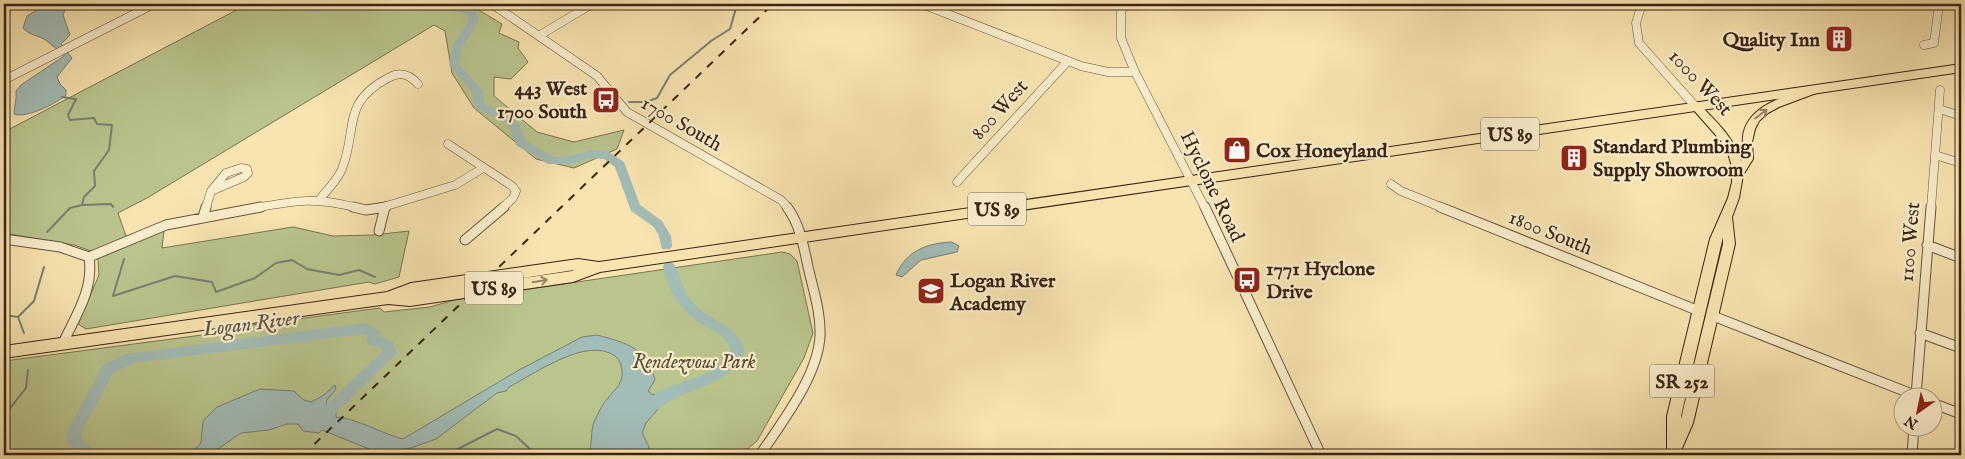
<svg xmlns="http://www.w3.org/2000/svg" width="1965" height="459" viewBox="0 0 1965 459" font-family="'IM FELL English',serif">
<style>
.green{fill:#bac58e;stroke:#7a7451}
.water{fill:#a2bcb7;stroke:#787f76}
.lines{fill:none;stroke-linecap:round;stroke-linejoin:round}
.stream{stroke:#787f76;stroke-width:2}
.river{fill:#a2bcb7;fill-rule:evenodd}
.minor-far1-casing{stroke:#69543b;stroke-width:9}
.minor-casing{stroke:#69543b;stroke-width:11}
.major-casing{stroke:#392414;stroke-width:2}
.highway-casing{stroke:#392414;stroke-width:2}
.minor-far1{stroke:#faedcc;stroke-width:8}
.minor{stroke:#faedcc;stroke-width:9}
.major{fill:#f8e4b1;fill-rule:evenodd}
.highway{fill:#f8e4b1;fill-rule:evenodd}
.rail{stroke:#392414;stroke-width:2;stroke-dasharray:8 8;stroke-linecap:butt}
.oneway{stroke:#988462}
.labels{text-anchor:middle;stroke-width:4.5;stroke-linejoin:round;paint-order:stroke}
.shield{fill:#faedcc;stroke:#73604b;stroke-width:1}
.shield-label{font-size:19px;font-weight:bold;fill:#392414}
.poi-label{font-size:20px;font-weight:bold;fill:#392414;stroke:#faedcc;text-anchor:start}
.street-label{font-size:20px;fill:#392414;stroke:#faedcc}
.park-label{font-size:20px;font-style:italic;fill:#594c32;stroke:#faedcc}
.water-label{font-size:21px;font-style:italic;fill:#585245;stroke:#faedcc}
</style>
<rect width="100%" height="100%" fill="#f8e4b1"/>
<filter id="stains"><feTurbulence type="fractalNoise" baseFrequency=".004" numOctaves="4"/><feColorMatrix values="0 0 0 0 .2 0 0 0 0 .09 0 0 0 0 .02 0 0 0 .5 -.17"/></filter>
<radialGradient id="worn" r=".72"><stop offset=".6" stop-color="#630" stop-opacity="0"/><stop offset="1" stop-color="#630" stop-opacity=".3"/></radialGradient>
<path class="green" d="M 248,4 L 471,4 L 462,9 L 477,9 L 502,24 L 499,33 L 519,42 L 518,48 L 528,62 L 511,79 L 494,77 L 494,96 L 537,132 L 574,142 L 624,130 L 617,149 L 574,168 L 536,159 L 474,108 L 452,73 L 445,31 L 434,25 L 147,198 L 118,213 L 126,236 L 164,231 L 162,248 L 293,227 L 333,236 L 373,235 L 409,231 L 399,277 L 375,284 L 369,282 L 86,329 L 78,324 L 99,275 L 98,260 L 91,251 L 74,245 L 4,233 L 4,132 Z
M 782,252 L 790,254 L 797,261 L 813,333 L 804,358 L 757,441 L 740,455 L 4,455 L 4,361 L 225,332 L 252,325 L 380,308 L 384,312 L 430,307 L 454,300 Z"/>
<path class="water" d="M 47,4 L 67,4 L 63,15 L 70,35 L 61,44 L 72,58 L 57,77 L 60,84 L 66,90 L 66,95 C 57,103 26,119 14,114 C 14,106 17,100 16,91 L 21,85 L 64,56 L 64,53 C 57,50 53,46 47,41 C 39,35 30,36 23,28 L 27,16 Z
M 952,242 L 959,246 L 957,252 L 921,260 L 902,277 L 896,275 C 906,251 927,243 952,242 Z
M 597,335 C 627,343 647,348 655,380 L 648,391 L 653,395 L 662,394 L 665,401 L 646,423 L 642,433 L 649,447 L 647,455 L 588,455 C 593,444 590,432 594,422 C 598,414 602,404 608,398 C 614,390 620,387 622,376 C 623,370 620,359 615,356 C 587,336 536,373 509,387 L 506,391 L 497,393 L 436,439 L 411,448 L 379,453 L 322,430 L 319,433 L 303,431 L 298,424 L 287,424 L 269,430 L 241,433 L 209,455 L 189,455 L 201,443 L 203,421 L 217,407 L 260,389 L 294,391 L 304,400 L 311,402 L 324,395 L 335,385 L 336,389 L 327,400 L 326,405 L 336,409 L 336,417 C 359,419 380,433 403,439 L 519,370 L 582,337 Z"/>
<g class="lines">
<path class="stream" d="M 629,102 L 646,102 L 657,98 L 670,75 L 711,41 L 730,29 L 736,8 L 732,4
M 82,205 L 111,204 L 113,207
M 47,232 L 70,208 L 82,205 L 84,197 L 95,186 L 94,171 L 109,150 L 112,125 L 97,124 L 94,118 L 70,120 L 68,115 L 76,99 L 62,97
M 124,259 L 113,296 L 175,276 L 212,282 L 216,292 L 255,278 L 276,263 L 292,260 L 307,269 L 339,275 L 359,270 L 375,277
M 4,315 L 18,317 L 24,333
M 18,317 L 34,301 L 44,267
M 4,416 L 26,388 L 28,370
M 430,455 L 452,452 L 497,429 L 516,436 L 533,452 L 542,452 L 547,455"/>
<path class="river" d="M 301,4 L 311,4 L 316,7 L 325,4 L 339,4 L 316,13 L 304,10 Z
M 402,4 L 451,4 L 476,10 L 479,20 L 462,48 L 459,64 L 483,91 L 484,104 L 511,114 L 520,126 L 525,140 L 554,157 L 571,156 L 590,150 L 607,151 L 624,162 L 640,205 L 662,221 L 671,236 L 672,246 L 670,249 L 662,249 L 659,236 L 654,227 L 631,211 L 615,167 L 604,159 L 590,158 L 572,164 L 548,164 L 516,145 L 509,127 L 503,120 L 475,109 L 472,92 L 449,65 L 452,48 L 469,20 L 467,14 L 448,9 L 407,7 Z
M 669,262 L 674,264 C 681,278 683,292 695,305 C 712,322 738,325 745,351 C 734,381 700,385 674,399 C 666,403 659,410 651,413 L 646,411 L 644,407 C 658,378 719,383 731,351 C 727,332 701,327 688,314 C 674,301 668,285 663,267 L 664,264 Z
M 367,323 L 380,331 L 381,337 L 392,341 L 397,353 L 335,414 L 330,425 L 325,427 L 320,425 L 318,421 L 325,406 L 383,351 L 382,349 L 368,344 L 366,340 L 368,337 L 364,334 L 133,363 L 113,373 L 83,429 L 81,438 L 93,450 L 95,455 L 78,455 L 66,440 L 71,424 L 103,365 L 126,354 Z"/>
<defs>
<path id="minor-far1" d="M 492,4 L 597,76 L 627,112 L 781,200 L 788,208
M 922,4 L 1081,66 L 1108,72 L 1135,72
M 1125,4 L 1121,12 L 1121,38 L 1135,72 L 1205,208
M 1642,4 L 1636,23 L 1639,43 L 1696,107
M 540,35 L 592,4
M 1924,45 L 1934,43 L 1939,4
M 4,80 L 154,4
M 1939,109 L 1961,116
M 448,144 L 512,186 L 516,191 L 513,198 L 502,208
M 1935,155 L 1961,163
M 241,168 L 247,169 L 248,173 L 244,177 L 211,191 L 226,173 Z
M 957,182 L 1068,61
M 1391,184 L 1401,191 L 1443,208
M 319,200 C 327,190 337,181 342,169 C 358,128 341,103 388,78 C 400,71 409,74 418,84
M 206,208 L 211,191
M 255,208 C 298,200 315,197 358,208
M 380,208 L 455,185 L 483,168
M 1931,208 L 1940,90"/>
<path id="minor" d="M 353,207 L 366,210 L 386,207
M 1205,207 L 1321,455
M 1440,207 L 1699,311
M 203,217 L 206,207
M 379,231 L 385,207
M 4,239 L 60,247 L 89,257 C 94,289 76,315 63,343
M 465,240 L 504,207
M 1927,245 L 1961,258
M 89,257 L 166,225 L 261,207
M 1713,316 L 1917,396
M 1920,333 L 1961,348
M 1916,396 L 1931,207
M 1932,403 L 1961,414
M 760,455 C 782,422 818,376 820,336 C 821,314 814,292 809,271 C 804,249 801,226 787,207
M 1912,455 L 1914,426"/>
<path id="major" d="M 1815,87 L 1820,90 L 1819,92 L 1779,107 L 1768,113 L 1759,121 L 1755,129 L 1752,142 L 1753,159 L 1743,175 L 1739,198 L 1732,217 L 1735,244 L 1693,423 L 1679,455 L 1669,455 L 1667,452 L 1667,416 L 1710,239 L 1728,198 L 1732,182 L 1732,167 L 1728,153 L 1721,141 L 1691,107 L 1692,105 L 1700,105 C 1716,121 1734,138 1741,161 C 1745,154 1741,140 1744,131 C 1752,103 1791,94 1815,87 ZM 1723,237 L 1723,244 L 1681,419 L 1681,416 Z"/>
<path id="highway" d="M 1961,64 L 1961,72 L 600,272 L 573,282 L 410,306 L 388,304 L 4,358 L 4,346 L 387,292 L 411,283 L 578,259 L 599,262 ZM 574,270 L 572,271 L 510,280 Z"/>
</defs>
<use href="#minor-far1" class="minor-far1-casing"/>
<use href="#minor" class="minor-casing"/>
<use href="#major" class="major-casing"/>
<use href="#highway" class="highway-casing"/>
<use href="#minor-far1" class="minor-far1"/>
<use href="#minor" class="minor"/>
<use href="#major" class="major"/>
<use href="#highway" class="highway"/>
<path class="rail" d="M 303,455 L 773,4"/>
</g>
<defs><path id="oneway-shaft" d="M-6 0H5M1.5-3L5.5 0L1.5 3" fill="none" stroke-width="1.6" stroke-linecap="round" stroke-linejoin="round" transform="scale(1.25)"/></defs>
<g class="oneway">
<use href="#oneway-shaft" transform="translate(1761 114) rotate(-37)"/>
<use href="#oneway-shaft" transform="translate(540 281) rotate(-9)"/>
</g>
<defs>
<symbol id="building-square" viewBox="-11 -11 22 22"><rect x="-9" y="-9" width="18" height="18" rx="4" fill="#8f2418" stroke="#faedcc"/><path d="M-4-6H4V6H1V3H-1V6H-4ZM-2.5-4.3h1.7v1.8h-1.7ZM.8-4.3h1.7v1.8H.8ZM-2.5-1h1.7V.8h-1.7ZM.8-1h1.7V.8H.8Z" fill="#fff"/></symbol>
<symbol id="bus-square" viewBox="-11 -11 22 22"><rect x="-9" y="-9" width="18" height="18" rx="4" fill="#8f2418" stroke="#faedcc"/><path d="M-5-6H5V4H4V6H2V4H-2V6H-4V4H-5ZM-3.5-4V0h7V-4ZM-3.5 1.2v1.5H-2V1.2ZM2 1.2v1.5H3.5V1.2Z" fill="#fff"/></symbol>
<symbol id="shop-square" viewBox="-11 -11 22 22"><rect x="-9" y="-9" width="18" height="18" rx="4" fill="#8f2418" stroke="#faedcc"/><path d="M-5-2.5h2.3a2.7 3.5 0 0 1 5.4 0H5L5.5 6h-11ZM-1.5-2.5h3a1.5 2.3 0 0 0-3 0Z" fill="#fff"/></symbol>
<symbol id="school-square" viewBox="-11 -11 22 22"><rect x="-9" y="-9" width="18" height="18" rx="4" fill="#8f2418" stroke="#faedcc"/><path d="M0-5L7-2L0 1L-7-2ZM-4 1L0 2.5L4 1V4Q0 6-4 4Z" fill="#fff"/></symbol>
</defs>
<g fill-rule="evenodd">
<use href="#building-square" x="1823" y="23" width="32" height="32"/>
<use href="#bus-square" x="590" y="84" width="32" height="32"/>
<use href="#shop-square" x="1221" y="134" width="32" height="32"/>
<use href="#building-square" x="1558" y="142" width="32" height="32"/>
<use href="#bus-square" x="1231" y="264" width="32" height="32"/>
<use href="#school-square" x="915" y="275" width="32" height="32"/>
</g>
<g class="labels">
<g class="shield">
<rect x="1481" y="117.5" width="58" height="33" rx="4"/>
<rect x="968" y="192.5" width="58" height="33" rx="4"/>
<rect x="465" y="271.5" width="58" height="33" rx="4"/>
<rect x="1649.5" y="364.5" width="65" height="33" rx="4"/>
</g>
<g class="shield-label">
<text x="1510" y="141">US 89</text>
<text x="997" y="216">US 89</text>
<text x="494" y="295">US 89</text>
<text x="1682" y="388">SR 252</text>
</g>
<g class="poi-label">
<text x="1820" y="46" text-anchor="end">Quality Inn</text>
<text x="587" y="95" text-anchor="end">443 West<tspan x="587" dy="23">1700 South</tspan></text>
<text x="1593" y="153">Standard Plumbing<tspan x="1593" dy="23">Supply Showroom</tspan></text>
<text x="1256" y="157">Cox Honeyland</text>
<text x="1266" y="275">1771 Hyclone<tspan x="1266" dy="23">Drive</tspan></text>
<text x="950" y="287">Logan River<tspan x="950" dy="23">Academy</tspan></text>
</g>
<g class="street-label">
<text transform="translate(1701 82) rotate(47)" y="7">1000 West</text>
<text transform="translate(999 109) rotate(-48)" y="7">800 West</text>
<text transform="translate(682 123) rotate(30)" y="7">1700 South</text>
<text transform="translate(1213 186) rotate(64)" y="7">Hyclone Road</text>
<text transform="translate(1551 232) rotate(22)" y="7">1800 South</text>
<text transform="translate(1909 242) rotate(-85)" y="7">1100 West</text>
</g>
<g class="park-label">
<text x="694" y="368">Rendezvous Park</text>
</g>
<g class="water-label">
<text transform="translate(251 323) rotate(-7)" y="7">Logan River</text>
</g>
</g>
<rect width="1965" height="459" fill="none" stroke="#f8e4b1" stroke-width="20"/>
<rect x="5" y="5" width="1955" height="449" fill="none" stroke="#392414" stroke-width="2.5"/>
<rect x="10" y="10" width="1945" height="439" fill="none" stroke="#392414"/>
<g transform="translate(1918 412) rotate(213)"><circle r="24" fill="#faedcc" stroke="#ad9d82"/>
<path d="M0-4L9 19L0 12L-9 19Z" fill="#8f2418"/>
<text y="-8" font-size="14" font-weight="bold" text-anchor="middle" fill="#392414">N</text>
</g>
<rect width="100%" height="100%" filter="url(#stains)"/>
<rect width="100%" height="100%" fill="url(#worn)"/>
</svg>
